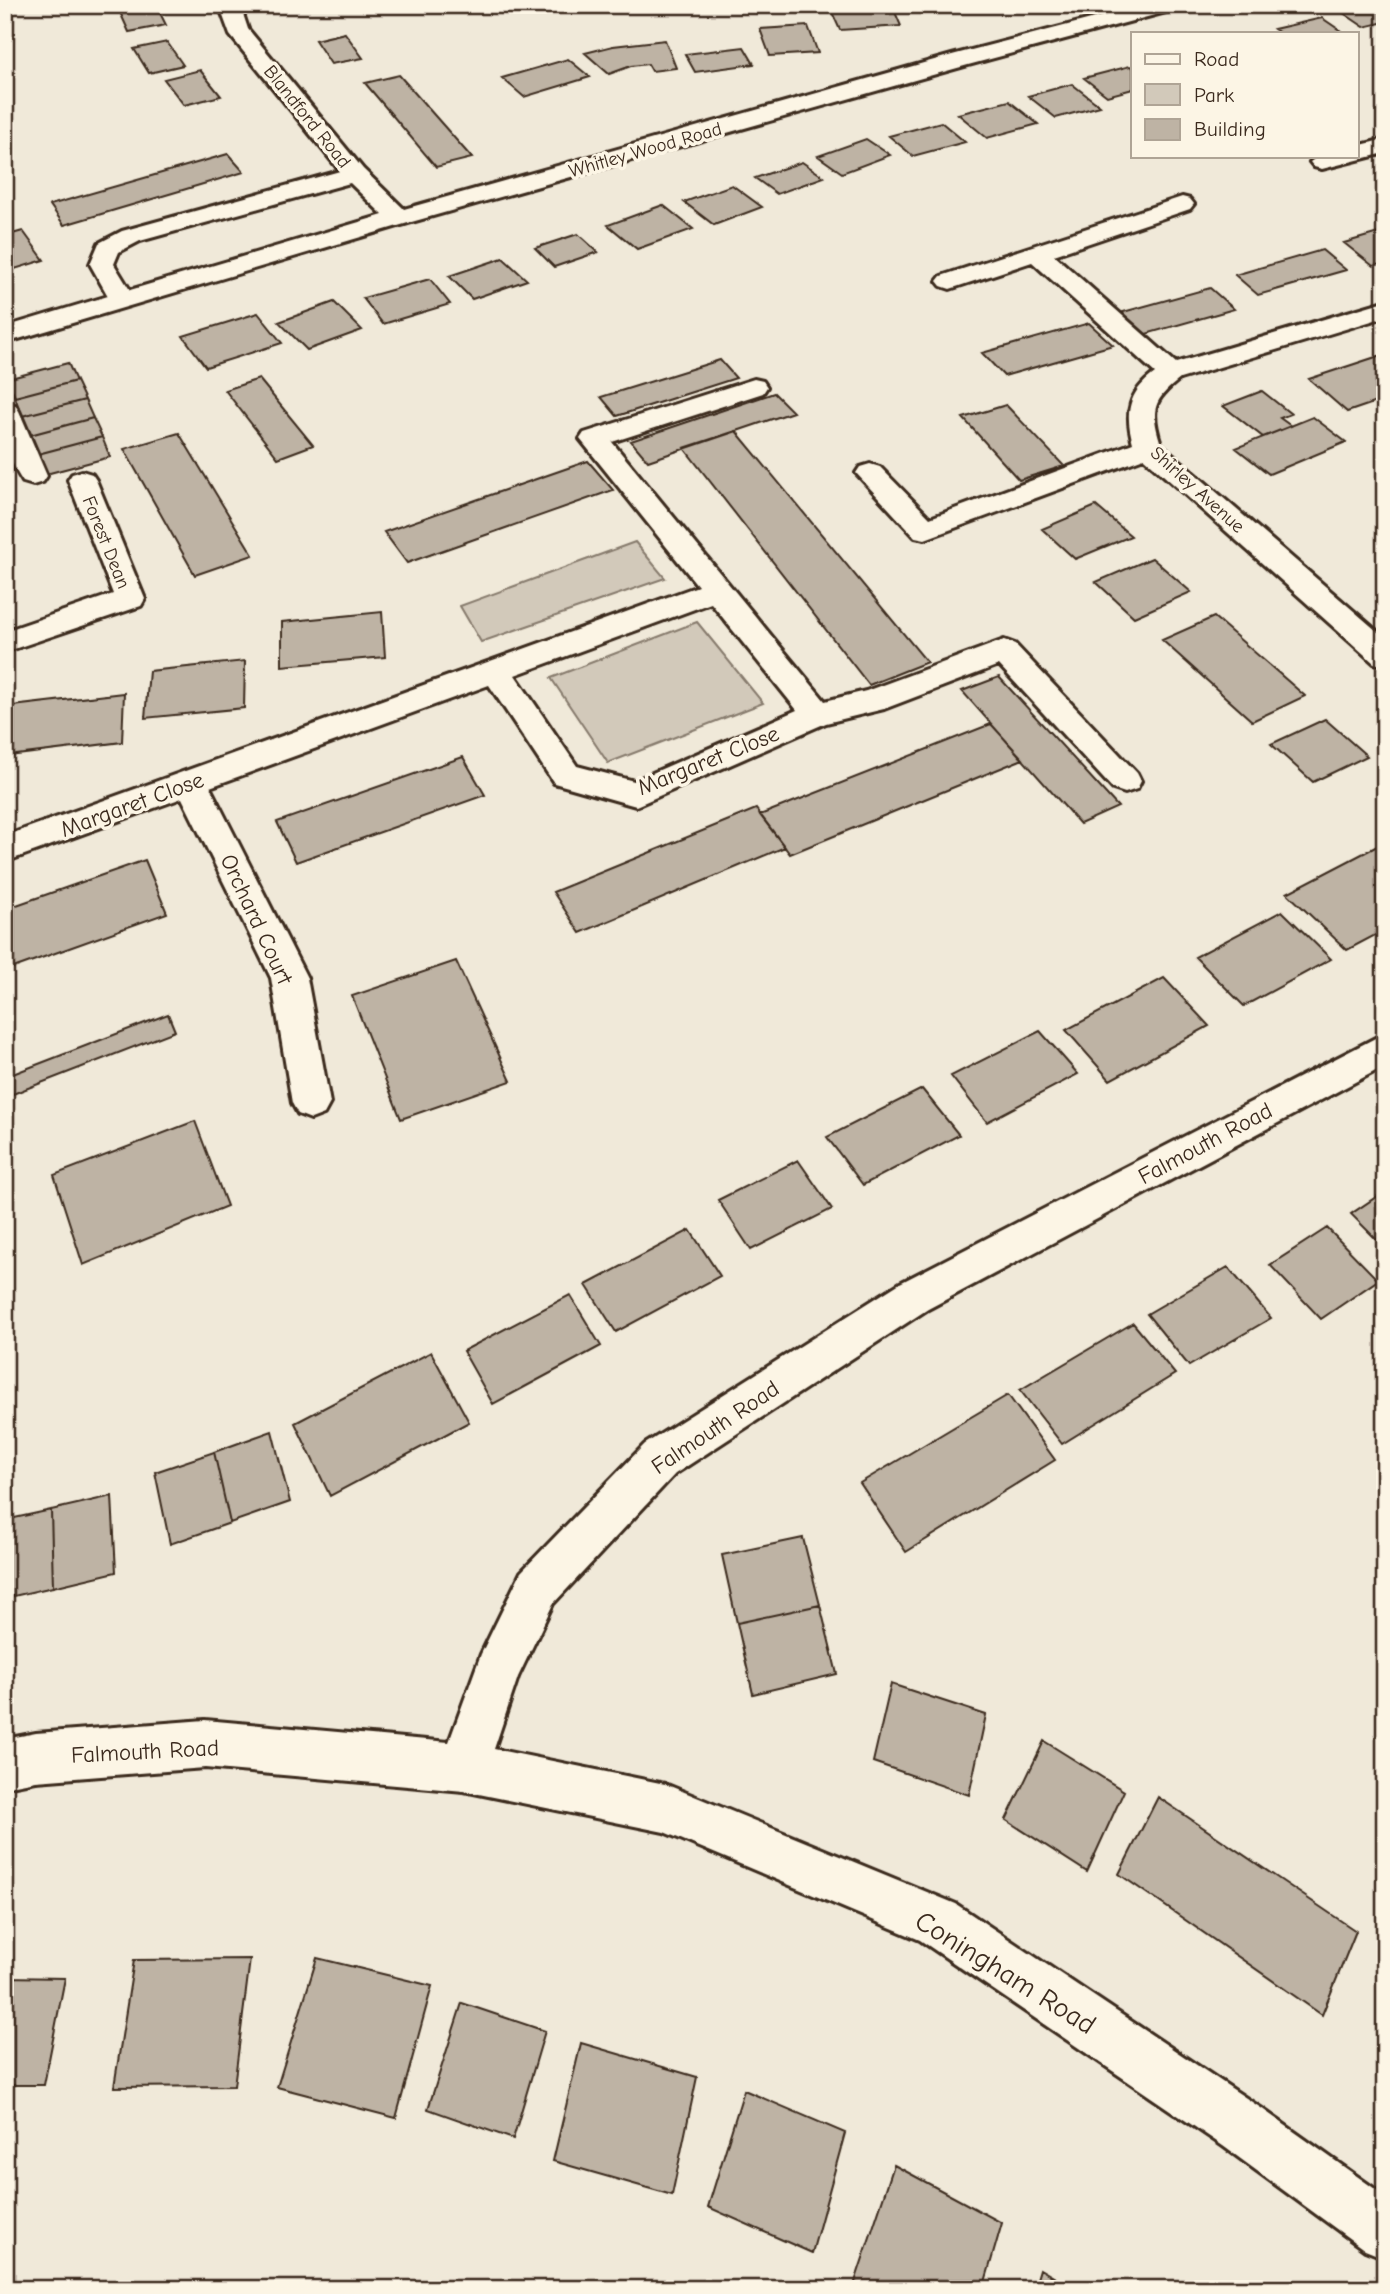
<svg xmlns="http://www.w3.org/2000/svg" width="1390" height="2294" viewBox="0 0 1390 2294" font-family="'Comic Neue',sans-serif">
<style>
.green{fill:#d2c9ba;stroke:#867a6c;stroke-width:2}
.building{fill:#beb3a4;stroke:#3b2a1e;stroke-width:2}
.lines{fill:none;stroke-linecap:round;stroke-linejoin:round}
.minor-casing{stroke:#3b2a1e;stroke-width:6}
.minor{fill:#fcf5e5;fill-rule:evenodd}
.labels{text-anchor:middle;stroke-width:7;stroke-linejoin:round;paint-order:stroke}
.far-street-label{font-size:19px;fill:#3b2a1e;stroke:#fcf5e5}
.street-label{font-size:23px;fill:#3b2a1e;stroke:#fcf5e5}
.near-street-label{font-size:28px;fill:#3b2a1e;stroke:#fcf5e5}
</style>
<rect width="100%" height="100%" fill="#f0e9d9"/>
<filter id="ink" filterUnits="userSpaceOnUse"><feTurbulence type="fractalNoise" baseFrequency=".0143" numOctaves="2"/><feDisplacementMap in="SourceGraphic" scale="14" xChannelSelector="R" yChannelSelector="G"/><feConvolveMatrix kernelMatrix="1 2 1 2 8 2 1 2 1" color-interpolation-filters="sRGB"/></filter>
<g filter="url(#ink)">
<path class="green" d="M 635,542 L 665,578 L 481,642 L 460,606 Z
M 697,622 L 763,703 L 608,763 L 551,678 Z"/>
<path class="building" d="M 147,5 L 156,5 L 166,25 L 129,32 L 119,10 Z
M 892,5 L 901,26 L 840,30 L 831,10 Z
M 1385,5 L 1385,22 L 1364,27 L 1333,6 Z
M 1322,18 L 1344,33 L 1280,33 L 1274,29 Z
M 808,26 L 818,53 L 770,56 L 760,29 Z
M 345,33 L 363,58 L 331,64 L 315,40 Z
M 665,40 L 676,68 L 652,71 L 648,64 L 631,66 L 609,74 L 585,53 L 613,46 Z
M 167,42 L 183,65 L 149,73 L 134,49 Z
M 744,47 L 754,64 L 695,72 L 685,54 Z
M 568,59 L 590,77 L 524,97 L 502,78 Z
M 1130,66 L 1133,68 L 1133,89 L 1107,96 L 1084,78 Z
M 200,70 L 221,96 L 184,105 L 164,79 Z
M 399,75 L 472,158 L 436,167 L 365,83 Z
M 1072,84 L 1100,106 L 1056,118 L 1028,96 Z
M 1009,101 L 1038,124 L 987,138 L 958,114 Z
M 941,122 L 965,142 L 913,156 L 889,136 Z
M 866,139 L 890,155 L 842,173 L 818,156 Z
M 228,154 L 244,172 L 64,225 L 50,205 Z
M 802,162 L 824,177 L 777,194 L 755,178 Z
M 732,185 L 762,207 L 714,225 L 684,202 Z
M 663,205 L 693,229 L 637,249 L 608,225 Z
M 23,231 L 44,260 L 5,272 L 5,236 Z
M 1385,231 L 1385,263 L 1373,266 L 1344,243 Z
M 578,234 L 598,252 L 554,267 L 535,248 Z
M 1322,250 L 1346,270 L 1258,295 L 1235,275 Z
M 503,258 L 527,280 L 472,299 L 449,276 Z
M 430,279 L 450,304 L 383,324 L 363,298 Z
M 1210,288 L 1234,309 L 1139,336 L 1116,314 Z
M 334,302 L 362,330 L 307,350 L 279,322 Z
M 258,313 L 282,343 L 206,367 L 183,336 Z
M 1089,323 L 1113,345 L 1004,376 L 982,353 Z
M 1385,354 L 1385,399 L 1347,412 L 1309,379 Z
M 720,360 L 736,378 L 617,416 L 601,397 Z
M 68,363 L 76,381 L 15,397 L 7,379 Z
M 259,379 L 313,445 L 278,458 L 225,390 Z
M 76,381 L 85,400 L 22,416 L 15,397 Z
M 1262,391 L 1291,414 L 1280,418 L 1291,426 L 1263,437 L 1223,406 Z
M 774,393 L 793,412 L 648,461 L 631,441 Z
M 85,400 L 93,418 L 30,435 L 22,416 Z
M 1006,405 L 1064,466 L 1019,480 L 963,418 Z
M 1313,417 L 1346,442 L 1269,474 L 1236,448 Z
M 93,418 L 102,437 L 38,454 L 30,435 Z
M 736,431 L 927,662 L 869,685 L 684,448 Z
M 179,433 L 253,555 L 195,575 L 124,449 Z
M 102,437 L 110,457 L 46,474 L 38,454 Z
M 588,461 L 613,490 L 407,563 L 384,532 Z
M 1096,506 L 1131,536 L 1075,559 L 1042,529 Z
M 1152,558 L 1191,592 L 1134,617 L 1096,582 Z
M 382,612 L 385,657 L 282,666 L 282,622 Z
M 1214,617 L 1305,696 L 1252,721 L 1162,640 Z
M 245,661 L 244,708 L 145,718 L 149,671 Z
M 999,677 L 1118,807 L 1080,824 L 962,691 Z
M 124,693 L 122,742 L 8,756 L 13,706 Z
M 1325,719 L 1367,756 L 1313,782 L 1271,744 Z
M 991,724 L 1023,759 L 790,854 L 760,815 Z
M 463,757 L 485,795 L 296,862 L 277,822 Z
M 756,809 L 785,847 L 580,933 L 553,892 Z
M 1385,842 L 1385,930 L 1347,950 L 1287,893 Z
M 145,860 L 167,913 L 5,971 L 5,909 Z
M 1282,911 L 1331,959 L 1244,1006 L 1195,957 Z
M 456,961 L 511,1081 L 401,1119 L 352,996 Z
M 1164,978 L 1209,1026 L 1110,1080 L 1066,1030 Z
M 168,1014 L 175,1031 L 5,1097 L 5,1077 Z
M 1040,1031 L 1078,1074 L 987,1122 L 951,1076 Z
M 922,1089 L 959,1135 L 863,1185 L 827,1137 Z
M 195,1121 L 227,1206 L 83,1265 L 54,1175 Z
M 798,1160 L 832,1209 L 751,1250 L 718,1200 Z
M 1385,1191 L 1385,1248 L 1351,1214 Z
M 1327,1228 L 1378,1280 L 1321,1319 L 1270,1265 Z
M 690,1230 L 720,1276 L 616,1332 L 586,1285 Z
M 1228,1267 L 1271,1318 L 1189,1366 L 1147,1314 Z
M 570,1295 L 601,1346 L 493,1404 L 463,1351 Z
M 1133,1323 L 1175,1374 L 1062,1444 L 1020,1390 Z
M 431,1352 L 469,1422 L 330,1496 L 295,1423 Z
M 1008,1395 L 1055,1460 L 906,1552 L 860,1483 Z
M 272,1431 L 290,1502 L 230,1523 L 214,1452 Z
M 214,1452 L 230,1523 L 170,1544 L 155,1472 Z
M 112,1496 L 116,1572 L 53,1587 L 51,1510 Z
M 51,1510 L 53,1587 L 5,1598 L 5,1520 Z
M 803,1538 L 820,1605 L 737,1623 L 722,1555 Z
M 820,1605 L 837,1674 L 753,1694 L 737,1623 Z
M 891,1684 L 986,1715 L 969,1795 L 873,1762 Z
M 1044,1741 L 1124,1791 L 1087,1872 L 1006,1820 Z
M 1158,1797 L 1356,1931 L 1322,2015 L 1119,1874 Z
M 317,1958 L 432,1986 L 396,2118 L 277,2087 Z
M 250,1959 L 234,2086 L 114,2087 L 134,1960 Z
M 5,1977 L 65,1978 L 44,2085 L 5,2085 Z
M 462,2003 L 545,2031 L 513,2139 L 428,2109 Z
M 581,2043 L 697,2077 L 672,2195 L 553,2161 Z
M 744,2090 L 845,2133 L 812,2253 L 708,2207 Z
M 894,2165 L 1002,2223 L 983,2289 L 867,2289 L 855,2282 Z
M 1040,2269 L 1074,2289 L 1034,2289 Z"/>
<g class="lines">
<defs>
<path id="minor" d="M 219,5 L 240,5 L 248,29 L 363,169 L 404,209 L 952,55 L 1145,5 L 1180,5 L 1177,9 L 968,65 L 408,223 L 5,343 L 5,327 L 108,296 L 90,264 L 99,243 L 122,231 L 340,171 L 230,35 ZM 350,183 L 383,215 L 130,290 L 114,264 L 119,252 L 140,241 Z
M 1385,139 L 1385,153 L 1322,169 L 1314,167 L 1310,162 L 1319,156 L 1357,156 L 1357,146 Z
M 1182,197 L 1190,199 L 1194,204 L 1190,209 L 1054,255 L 1176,363 L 1385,301 L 1385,317 L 1180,379 C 1153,400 1150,410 1161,444 L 1385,638 L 1385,666 L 1374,663 L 1144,458 L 925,539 L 915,537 L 856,473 L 860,467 L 870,464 L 880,467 L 930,518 L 1133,443 C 1124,412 1129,392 1155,373 L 1032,262 L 950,289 L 941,286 L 937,281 L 941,276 Z
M 754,379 L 763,381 L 767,387 L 763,393 L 612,442 L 825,701 L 866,691 L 1004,640 L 1015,644 L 1137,773 L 1141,781 L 1137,789 L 1125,793 L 1113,789 L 999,665 L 884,709 L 826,723 L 636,806 L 554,783 L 489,685 L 210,787 L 307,978 L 330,1103 L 324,1114 L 311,1119 L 298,1114 L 292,1103 L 271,978 L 182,798 L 5,862 L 5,836 L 698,586 L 580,439 L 584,433 ZM 711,603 L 797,710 L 634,781 L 577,766 L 515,675 Z
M 5,403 L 15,405 L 19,411 L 47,476 L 43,482 L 33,485 L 23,482 C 5,455 5,434 5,403 Z
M 82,471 L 92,474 L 96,480 L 145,599 L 141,606 L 5,652 L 5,631 L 113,594 L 68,480 L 72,474 Z
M 1385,1033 L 1385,1066 L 928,1309 L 675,1474 L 553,1604 L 518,1677 L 494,1749 L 665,1784 L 956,1904 L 1261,2108 L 1385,2196 L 1385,2258 L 1365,2250 L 1223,2146 L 920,1940 L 664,1832 L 464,1791 L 205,1768 L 36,1781 L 5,1787 L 5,1739 L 36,1733 L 205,1720 L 449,1742 L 481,1654 L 521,1572 L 645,1444 L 900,1283 Z"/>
</defs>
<use href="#minor" class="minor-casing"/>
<use href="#minor" class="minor"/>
</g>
</g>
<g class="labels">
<g class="far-street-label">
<text transform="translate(308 116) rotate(51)" y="7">Blandford Road</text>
<text transform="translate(645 149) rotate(-16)" y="7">Whitley Wood Road</text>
<text transform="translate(1198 489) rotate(42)" y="7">Shirley Avenue</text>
<text transform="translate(107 542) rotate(68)" y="7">Forest Dean</text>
</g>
<g class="street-label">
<text transform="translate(708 760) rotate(-22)" y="8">Margaret Close</text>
<text transform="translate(132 804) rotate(-20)" y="8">Margaret Close</text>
<text transform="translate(257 919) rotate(65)" y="8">Orchard Court</text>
<text transform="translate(1205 1143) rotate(-28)" y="8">Falmouth Road</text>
<text transform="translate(715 1427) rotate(-34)" y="8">Falmouth Road</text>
<text transform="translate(145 1751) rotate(-3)" y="8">Falmouth Road</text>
</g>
<g class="near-street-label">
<text transform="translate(1006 1972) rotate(32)" y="10">Coningham Road</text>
</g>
</g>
<rect width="1390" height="2294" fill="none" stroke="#fcf5e5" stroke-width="28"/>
<rect x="14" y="14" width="1362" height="2266" fill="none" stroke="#3b2a1e" stroke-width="2.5" filter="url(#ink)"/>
<rect x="1131" y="32" width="228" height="126" fill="#fcf5e5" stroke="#afa495" stroke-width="2"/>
<rect x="1145" y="54" width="35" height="10" fill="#fcf5e5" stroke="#afa495" stroke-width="2"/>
<text x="1194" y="66" font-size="21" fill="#3b2a1e">Road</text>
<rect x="1145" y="84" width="35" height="21" fill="#d2c9ba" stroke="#afa495" stroke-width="2"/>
<text x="1194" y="102" font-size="21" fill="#3b2a1e">Park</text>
<rect x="1145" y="119" width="35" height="21" fill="#beb3a4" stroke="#afa495" stroke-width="2"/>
<text x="1194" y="136" font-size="21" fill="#3b2a1e">Building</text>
</svg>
